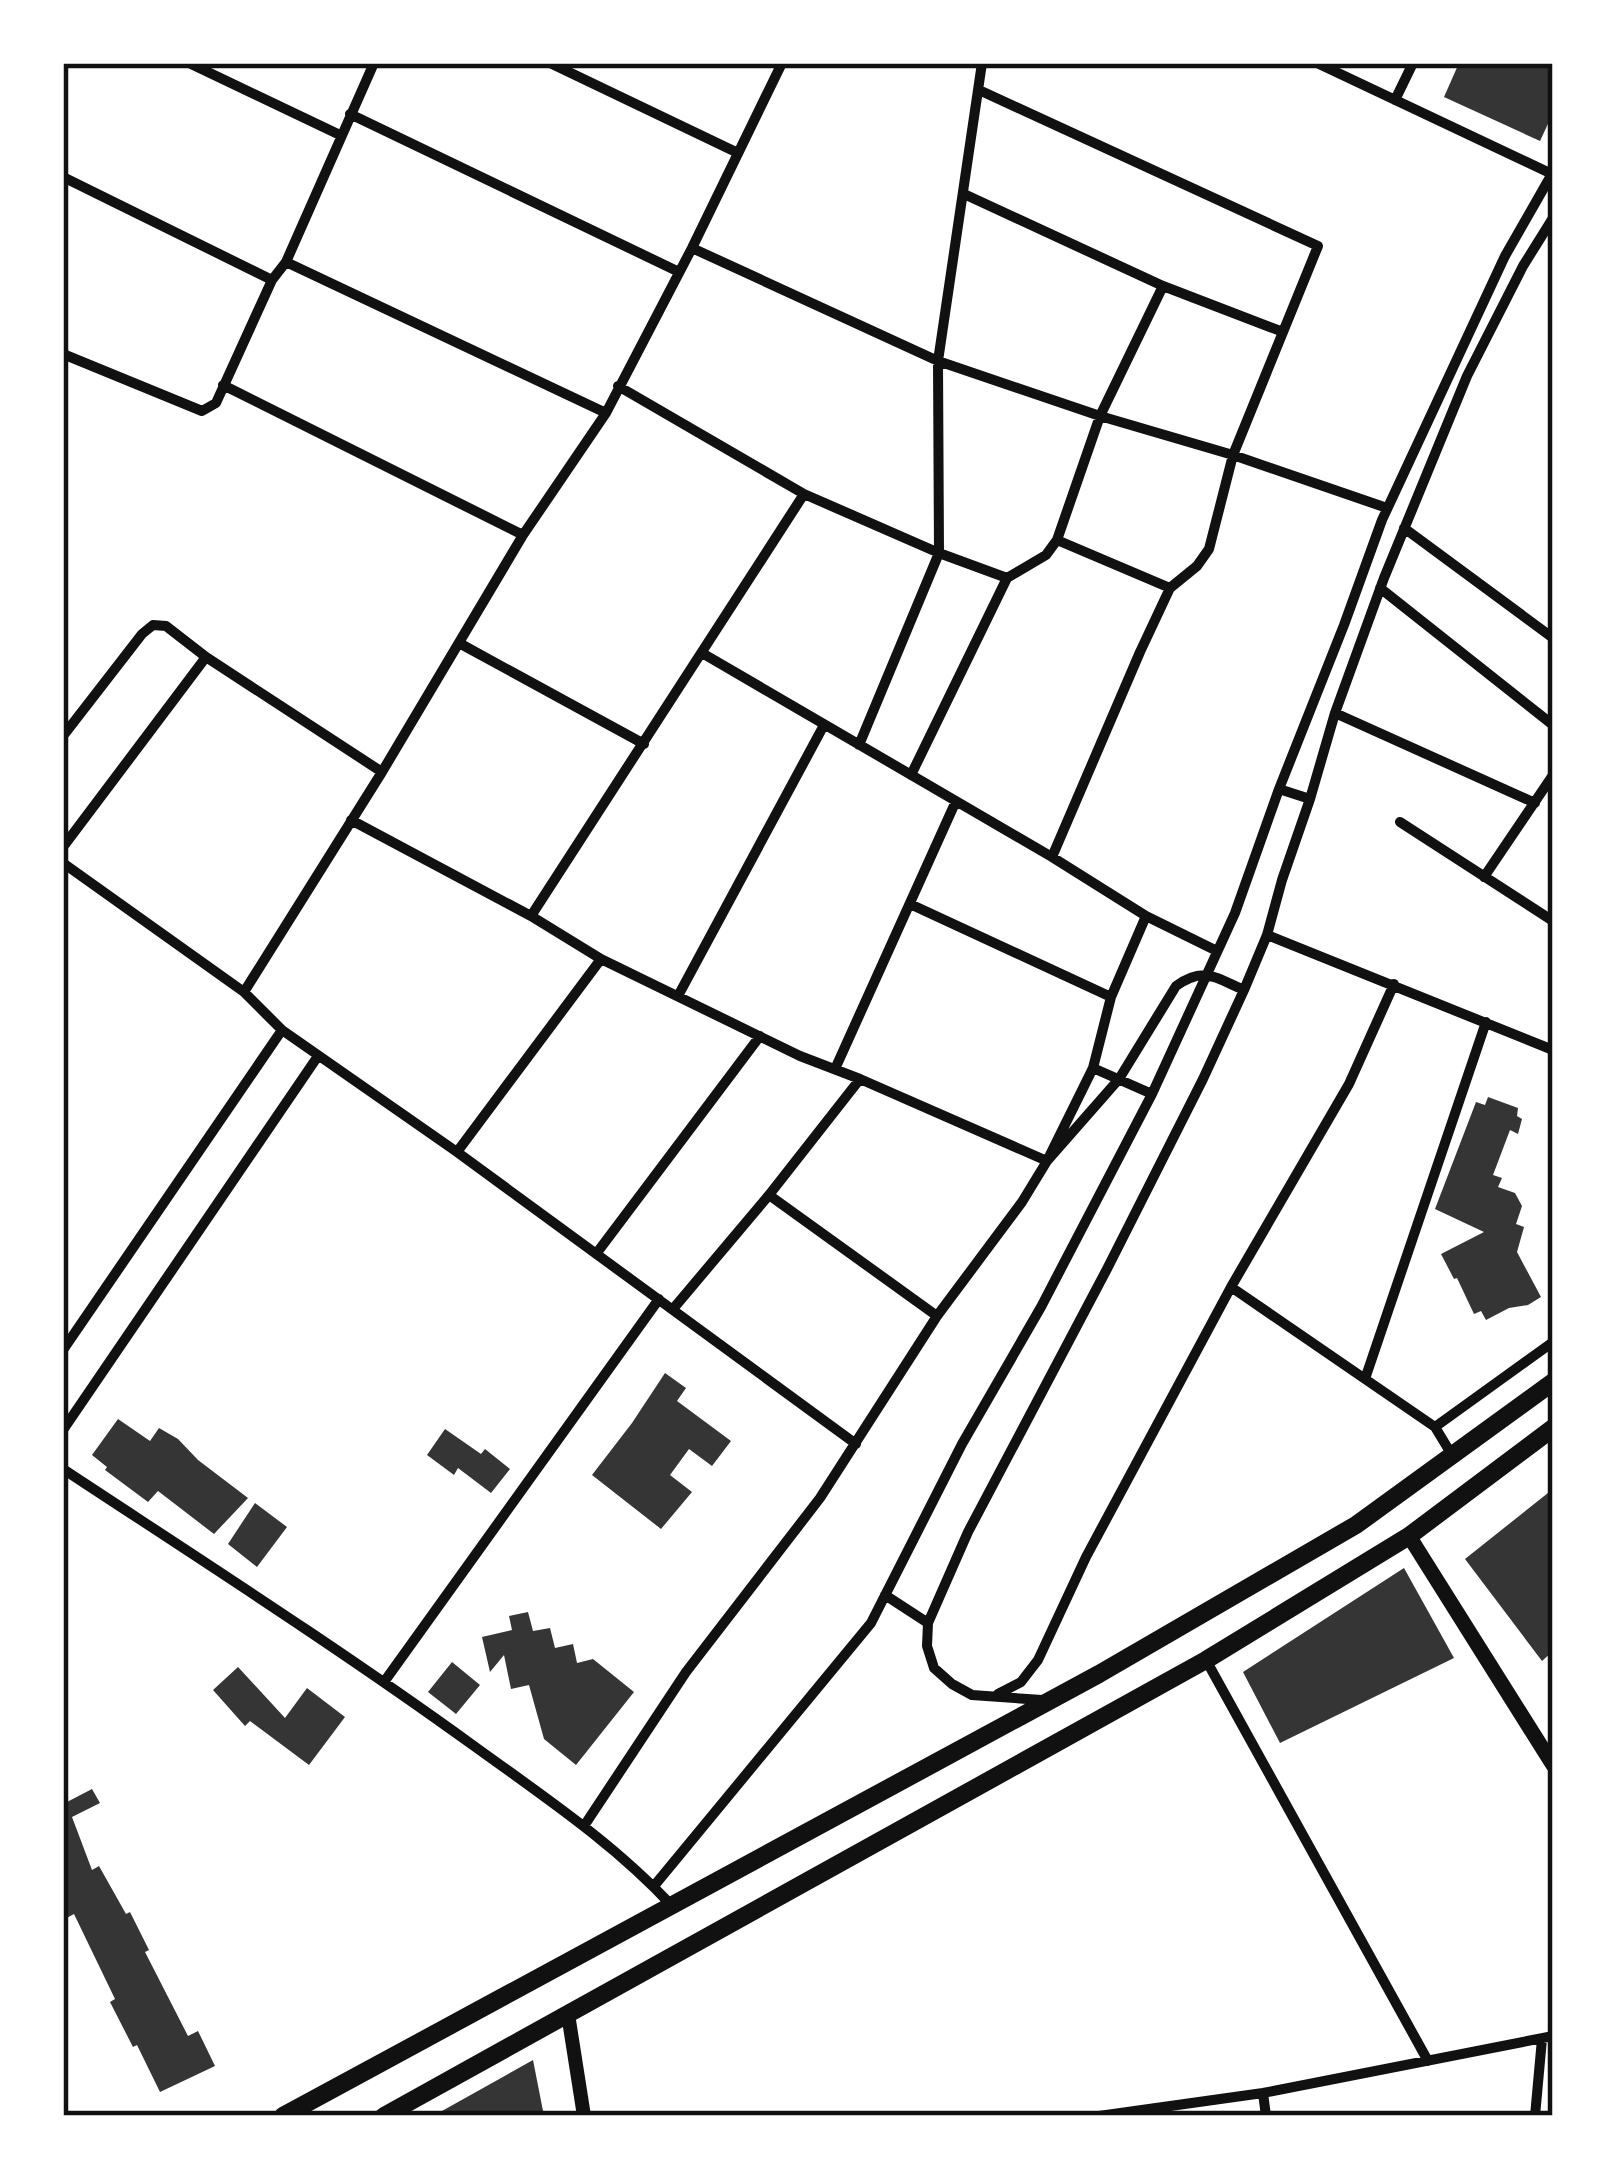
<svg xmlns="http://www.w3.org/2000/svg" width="1616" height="2179" viewBox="0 0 1616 2179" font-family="'Noto Serif',serif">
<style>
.building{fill:#353535}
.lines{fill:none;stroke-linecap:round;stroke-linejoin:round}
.minor{stroke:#111;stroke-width:10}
.tertiary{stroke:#111;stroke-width:14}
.secondary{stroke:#111;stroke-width:15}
.trunk{stroke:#111;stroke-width:18}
.neatline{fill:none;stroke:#111;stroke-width:4.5}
</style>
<rect width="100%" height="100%" fill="#fff"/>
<path class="building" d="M 1459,63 L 1553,63 L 1553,113 L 1540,141 L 1444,97 Z
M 1488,1097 L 1518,1108 L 1517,1116 L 1522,1119 L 1518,1134 L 1510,1130 L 1493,1175 L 1502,1178 L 1498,1187 L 1515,1193 L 1522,1206 L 1516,1224 L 1524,1227 L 1517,1252 L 1541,1297 L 1528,1305 L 1509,1308 L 1486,1320 L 1481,1311 L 1474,1314 L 1457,1278 L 1454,1279 L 1441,1254 L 1484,1232 L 1435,1209 L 1476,1102 L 1485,1105 Z
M 665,1373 L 686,1388 L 677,1401 L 731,1441 L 712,1466 L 689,1449 L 670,1475 L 692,1492 L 661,1529 L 592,1475 L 632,1423 Z
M 118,1419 L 150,1441 L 159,1428 L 178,1439 L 198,1460 L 248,1498 L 214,1534 L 158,1491 L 148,1502 L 105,1470 L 107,1467 L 92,1455 Z
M 445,1429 L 481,1454 L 485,1449 L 510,1469 L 491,1493 L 458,1468 L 454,1475 L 427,1455 Z
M 1553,1489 L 1553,1651 L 1542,1661 L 1465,1559 Z
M 255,1503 L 287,1527 L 257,1567 L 228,1544 Z
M 1404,1568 L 1454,1658 L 1280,1743 L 1243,1672 Z
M 528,1612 L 533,1631 L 550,1628 L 555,1648 L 573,1644 L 577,1663 L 593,1659 L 634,1692 L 576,1765 L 544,1739 L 529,1685 L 511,1689 L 504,1655 L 490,1672 L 482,1637 L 512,1630 L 509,1616 Z
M 452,1662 L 480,1685 L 456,1714 L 428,1692 Z
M 238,1667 L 285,1718 L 307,1688 L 345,1717 L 309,1765 L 250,1721 L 245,1726 L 213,1690 Z
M 92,1789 L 100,1803 L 72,1817 L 92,1870 L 99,1866 L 126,1914 L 130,1912 L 149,1950 L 145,1952 L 188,2036 L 198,2031 L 215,2066 L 160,2092 L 137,2045 L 133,2047 L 110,2002 L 115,1999 L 74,1914 L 63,1920 L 63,1797 L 67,1802 Z
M 533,2060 L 544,2116 L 433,2116 Z"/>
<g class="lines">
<path class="minor" d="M 189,63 L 340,135
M 550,63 L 738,153
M 1317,63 L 1552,174
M 979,90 L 1318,246 L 1233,455 L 1209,549 L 1197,566 L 1170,588 L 1140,652 L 1052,857
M 1395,100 L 1413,63
M 350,114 L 677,271
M 63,177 L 272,280
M 964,194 L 1163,286 L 1283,332
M 692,248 L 938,361 L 1100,416 L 1233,455 L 1387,508
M 286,262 L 606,413
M 63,354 L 202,411 L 216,403 L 272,280 L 286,262 L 374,63
M 223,385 L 523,535
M 618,386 L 804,494 L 939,553 L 1007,578
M 1404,528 L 1553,638
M 1057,540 L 1170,588
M 1380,588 L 1553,725
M 459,643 L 644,744
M 702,653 L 1052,857 L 1146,916 L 1217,951
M 1335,713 L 1535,803
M 63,736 L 142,634 L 153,625 L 166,626 L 206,657 L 382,772
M 859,745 L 939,553 L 938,361 L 982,63
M 911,775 L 1007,578 L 1046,555 L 1057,540 L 1100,416 L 1163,286
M 1279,789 L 1310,799
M 351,820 L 531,916 L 601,959 L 800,1056 L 860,1079 L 1047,1161 L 1119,1079 L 1176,986 C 1204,966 1216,978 1244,990
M 1400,822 L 1553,921
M 63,847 L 206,657
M 63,863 L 244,992 L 282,1030 L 457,1152 L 856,1444
M 1484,877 L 1553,775
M 531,916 L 804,494
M 1267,935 L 1553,1050
M 244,992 L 382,772 L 523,535 L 606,413 L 692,248 L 782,63
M 678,996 L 824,725
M 1111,997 L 1146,916
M 1093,1068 L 1152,1094
M 835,1069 L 956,801
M 457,1152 L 601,959
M 769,1195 L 937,1316
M 596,1254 L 760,1036
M 1231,1287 L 1435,1427 L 1452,1455
M 673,1309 L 769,1195 L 860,1079
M 63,1350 L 282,1030
M 1365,1379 L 1486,1022
M 1435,1427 L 1553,1342
M 63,1430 L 318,1056
M 63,1469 C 201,1560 340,1649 474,1746 C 543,1796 615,1844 673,1907
M 885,1595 L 928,1623
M 1206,1660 L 1428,2061
M 384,1682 L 659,1299
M 998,1694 L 1021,1682 L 1038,1660 L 1086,1557 L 1231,1287 L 1349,1084 L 1394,984
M 1042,1700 L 972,1695 L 952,1684 L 934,1668 L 927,1646 L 928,1623 L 968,1532 L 1107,1269 L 1203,1079 L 1244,990 L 1267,935 L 1282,880 L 1310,799 L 1335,713 L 1384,578 L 1467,376 L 1523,266 L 1553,218
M 584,1826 L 686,1672 L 820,1498 L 937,1316 L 1022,1202 L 1047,1161 L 1093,1068 L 1111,997 L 910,904
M 654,1886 L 871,1623 L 962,1444 L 1041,1307 L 1152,1094 L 1235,913 L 1279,789 L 1344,625 L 1382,520 L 1505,256 L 1553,172
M 1263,2093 L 1266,2116
M 1099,2116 L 1263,2093 L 1553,2036
M 1535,2116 L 1542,2039"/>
<path class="tertiary" d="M 568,2014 L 584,2116"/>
<path class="secondary" d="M 1409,1536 L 1553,1765"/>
<path class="trunk" d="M 283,2116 L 1099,1674 L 1356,1525 L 1553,1382
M 384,2116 L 1206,1660 L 1409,1536 L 1553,1428"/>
</g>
<rect width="1616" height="2179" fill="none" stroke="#ffffff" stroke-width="132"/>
<rect x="66" y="66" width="1484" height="2047" class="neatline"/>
</svg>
